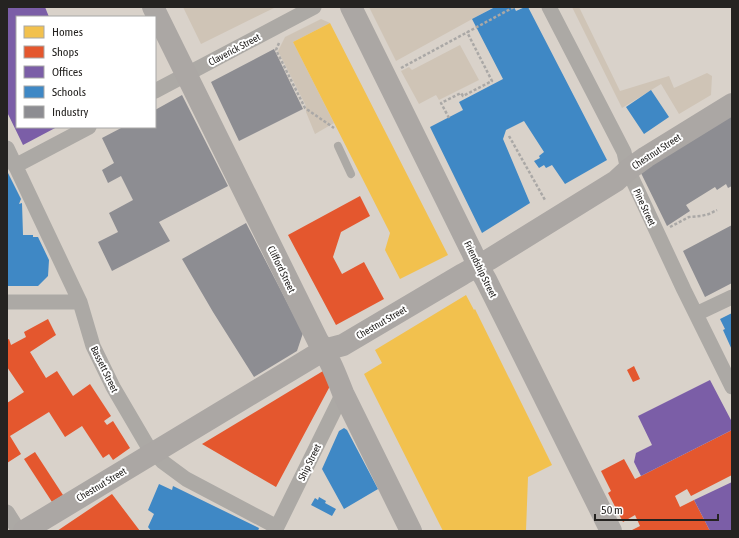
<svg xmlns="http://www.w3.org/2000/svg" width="739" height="538" viewBox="0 0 739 538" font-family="'Asap Condensed',sans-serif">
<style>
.built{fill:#d9d2ca;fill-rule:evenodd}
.green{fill:#cfc4b6}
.homes{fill:#f2c14e}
.shops{fill:#e4572e}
.offices{fill:#7b5ea7}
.schools{fill:#3f88c5}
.industry{fill:#8d8d92}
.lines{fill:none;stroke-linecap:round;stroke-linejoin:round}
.path{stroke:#aaa8a6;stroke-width:2.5;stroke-dasharray:3 2;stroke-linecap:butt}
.lane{stroke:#aca9a5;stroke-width:8}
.street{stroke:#aca9a5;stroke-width:15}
.secondary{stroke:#aba7a4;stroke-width:22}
.labels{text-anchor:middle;stroke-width:4;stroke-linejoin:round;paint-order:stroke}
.street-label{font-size:10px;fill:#252321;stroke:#fff}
</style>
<rect width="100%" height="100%" fill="#e3e0dd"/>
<path class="built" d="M 7,7 L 732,7 L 732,531 L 7,531 ZM 17,17 L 155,17 L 155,127 L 17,127 Z"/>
<path class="green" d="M 183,7 L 276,7 L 201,44 Z
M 369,7 L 494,7 L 396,61 Z
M 572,7 L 579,7 L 620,91 L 669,76 L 674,88 L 707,73 L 712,76 L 711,95 L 679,114 L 661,84 L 622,108 Z
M 321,19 L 330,23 L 293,42 L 334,123 L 315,134 L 306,112 L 306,106 L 278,51 L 285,37 Z
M 460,45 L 479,80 L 439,100 L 436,95 L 419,104 L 401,71 L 409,67 L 412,70 Z"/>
<path class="homes" d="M 330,23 L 448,255 L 400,279 L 385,250 L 390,233 L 293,42 Z
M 466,295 L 474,310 L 475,309 L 552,465 L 528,477 L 526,531 L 443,531 L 364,374 L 382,363 L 375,350 Z"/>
<path class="shops" d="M 360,196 L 370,216 L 341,232 L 333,257 L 342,274 L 364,262 L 384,299 L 336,325 L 288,235 Z
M 48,319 L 56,335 L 30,352 L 46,378 L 57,371 L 73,396 L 90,384 L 111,416 L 104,421 L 107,425 L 113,421 L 130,448 L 113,460 L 109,454 L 103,458 L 82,426 L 65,437 L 49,412 L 10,436 L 21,454 L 7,463 L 7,403 L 24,392 L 7,367 L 7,340 L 9,339 L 11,345 L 26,337 L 24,332 Z
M 634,366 L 640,379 L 633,382 L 627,370 Z
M 323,371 L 330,386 L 276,487 L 202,444 Z
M 732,430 L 732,475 L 691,496 L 687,489 L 675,496 L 680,507 L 694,500 L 710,531 L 630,531 L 640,526 L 635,515 L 623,522 L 608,493 L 611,491 L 601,471 L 624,459 L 635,479 Z
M 35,452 L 63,495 L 52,502 L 24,459 Z
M 112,494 L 140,531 L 57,531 Z"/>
<path class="offices" d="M 7,7 L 45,7 L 49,17 L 17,17 L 17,127 L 57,127 L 23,145 L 7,112 Z
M 710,380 L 732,422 L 732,430 L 641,476 L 634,462 L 636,453 L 652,445 L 638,416 Z
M 732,482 L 732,531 L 710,531 L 694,500 Z"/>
<path class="schools" d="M 495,7 L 514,7 L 516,11 L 525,7 L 528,7 L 607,160 L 565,184 L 552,165 L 546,168 L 544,165 L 539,168 L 534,161 L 540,158 L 539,156 L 544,152 L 524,121 L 506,130 L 503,139 L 530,203 L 482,233 L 430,127 L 463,110 L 459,102 L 503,79 L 472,19 Z
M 651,90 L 669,117 L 644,134 L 626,107 Z
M 7,171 L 21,199 L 19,204 L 22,203 L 23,235 L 33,235 L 33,237 L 38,237 L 49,260 L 48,276 L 38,286 L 7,286 Z
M 732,313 L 732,350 L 723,330 L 725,329 L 720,319 Z
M 344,428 L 347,430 L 378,489 L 344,509 L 322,469 L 339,431 Z
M 159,484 L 172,490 L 173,486 L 259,528 L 258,531 L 151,531 L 148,527 L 154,514 L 148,510 Z
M 319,497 L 326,501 L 325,503 L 336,509 L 332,516 L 311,505 L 315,498 L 318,500 Z"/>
<path class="industry" d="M 274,49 L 303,109 L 239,141 L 211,82 Z
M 182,95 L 228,186 L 159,222 L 170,241 L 112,271 L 98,242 L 118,232 L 109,213 L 133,200 L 121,176 L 108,183 L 102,170 L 114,163 L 102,138 L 123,127 L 155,127 L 155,110 Z
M 732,114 L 732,186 L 728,188 L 726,184 L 717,190 L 715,187 L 686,205 L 690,211 L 667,226 L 640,171 Z
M 246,223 L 303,333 L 297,351 L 254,377 L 213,312 L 182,259 Z
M 732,225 L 732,283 L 705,297 L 683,251 Z"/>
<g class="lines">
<path class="path" d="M 279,43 L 276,50 L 305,108 L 334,128
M 401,68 L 514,7
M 449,118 L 441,103 L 461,93 L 463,96 L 492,81 L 467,32
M 509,136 L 545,200
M 670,227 L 689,217 L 701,216 L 709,214 L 717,210"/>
<path class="lane" d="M 338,146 L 351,174"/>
<path class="street" d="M 549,7 L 624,152 L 628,170 L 684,290 L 732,387
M 155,91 L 314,7
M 7,148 L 80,302 L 93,346 L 113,387 L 147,445 L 163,462 L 186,479 L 277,527
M 15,166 L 89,127
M 7,302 L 80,302
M 696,314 L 732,297
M 7,512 L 19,531
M 275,531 L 343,393"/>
<path class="secondary" d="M 153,7 L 318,341 C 329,357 336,375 343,393 L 411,531
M 351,7 L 472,252 L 478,266 L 486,280 L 611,531
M 24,531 L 324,350 L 343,345 L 463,274 L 490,259 L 616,181 L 628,170 L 646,157 L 732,104"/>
</g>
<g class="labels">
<g class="street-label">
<text transform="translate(234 49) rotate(-28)" y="4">Claverick Street</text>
<text transform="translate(656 151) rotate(-33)" y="4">Chestnut Street</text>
<text transform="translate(645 207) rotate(65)" y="4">Pine Street</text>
<text transform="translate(282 269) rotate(64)" y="4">Clifford Street</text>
<text transform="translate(481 269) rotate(64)" y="4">Friendship Street</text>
<text transform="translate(381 322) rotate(-30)" y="4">Chestnut Street</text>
<text transform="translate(105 369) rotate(64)" y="4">Bassett Street</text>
<text transform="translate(309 462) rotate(-64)" y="4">Ship Street</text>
<text transform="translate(101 484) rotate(-31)" y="4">Chestnut Street</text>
</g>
</g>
<rect width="739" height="538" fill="none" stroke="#252321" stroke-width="16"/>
<rect x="16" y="16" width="140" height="112" fill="#ffffff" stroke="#a8a7a6"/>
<rect x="24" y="26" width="20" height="12" fill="#f2c14e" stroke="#a8a7a6"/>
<text x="52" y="36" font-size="12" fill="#252321">Homes</text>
<rect x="24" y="46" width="20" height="12" fill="#e4572e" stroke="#a8a7a6"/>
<text x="52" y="56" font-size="12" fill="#252321">Shops</text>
<rect x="24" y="66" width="20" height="12" fill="#7b5ea7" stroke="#a8a7a6"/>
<text x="52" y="76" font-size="12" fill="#252321">Offices</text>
<rect x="24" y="86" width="20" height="12" fill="#3f88c5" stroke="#a8a7a6"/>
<text x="52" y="96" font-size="12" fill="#252321">Schools</text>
<rect x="24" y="106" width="20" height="12" fill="#8d8d92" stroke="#a8a7a6"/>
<text x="52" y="116" font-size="12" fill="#252321">Industry</text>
<path d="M595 514v6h123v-6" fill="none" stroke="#252321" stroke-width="2"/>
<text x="601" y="514" font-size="12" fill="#252321" stroke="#ffffff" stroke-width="3" paint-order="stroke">50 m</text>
</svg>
